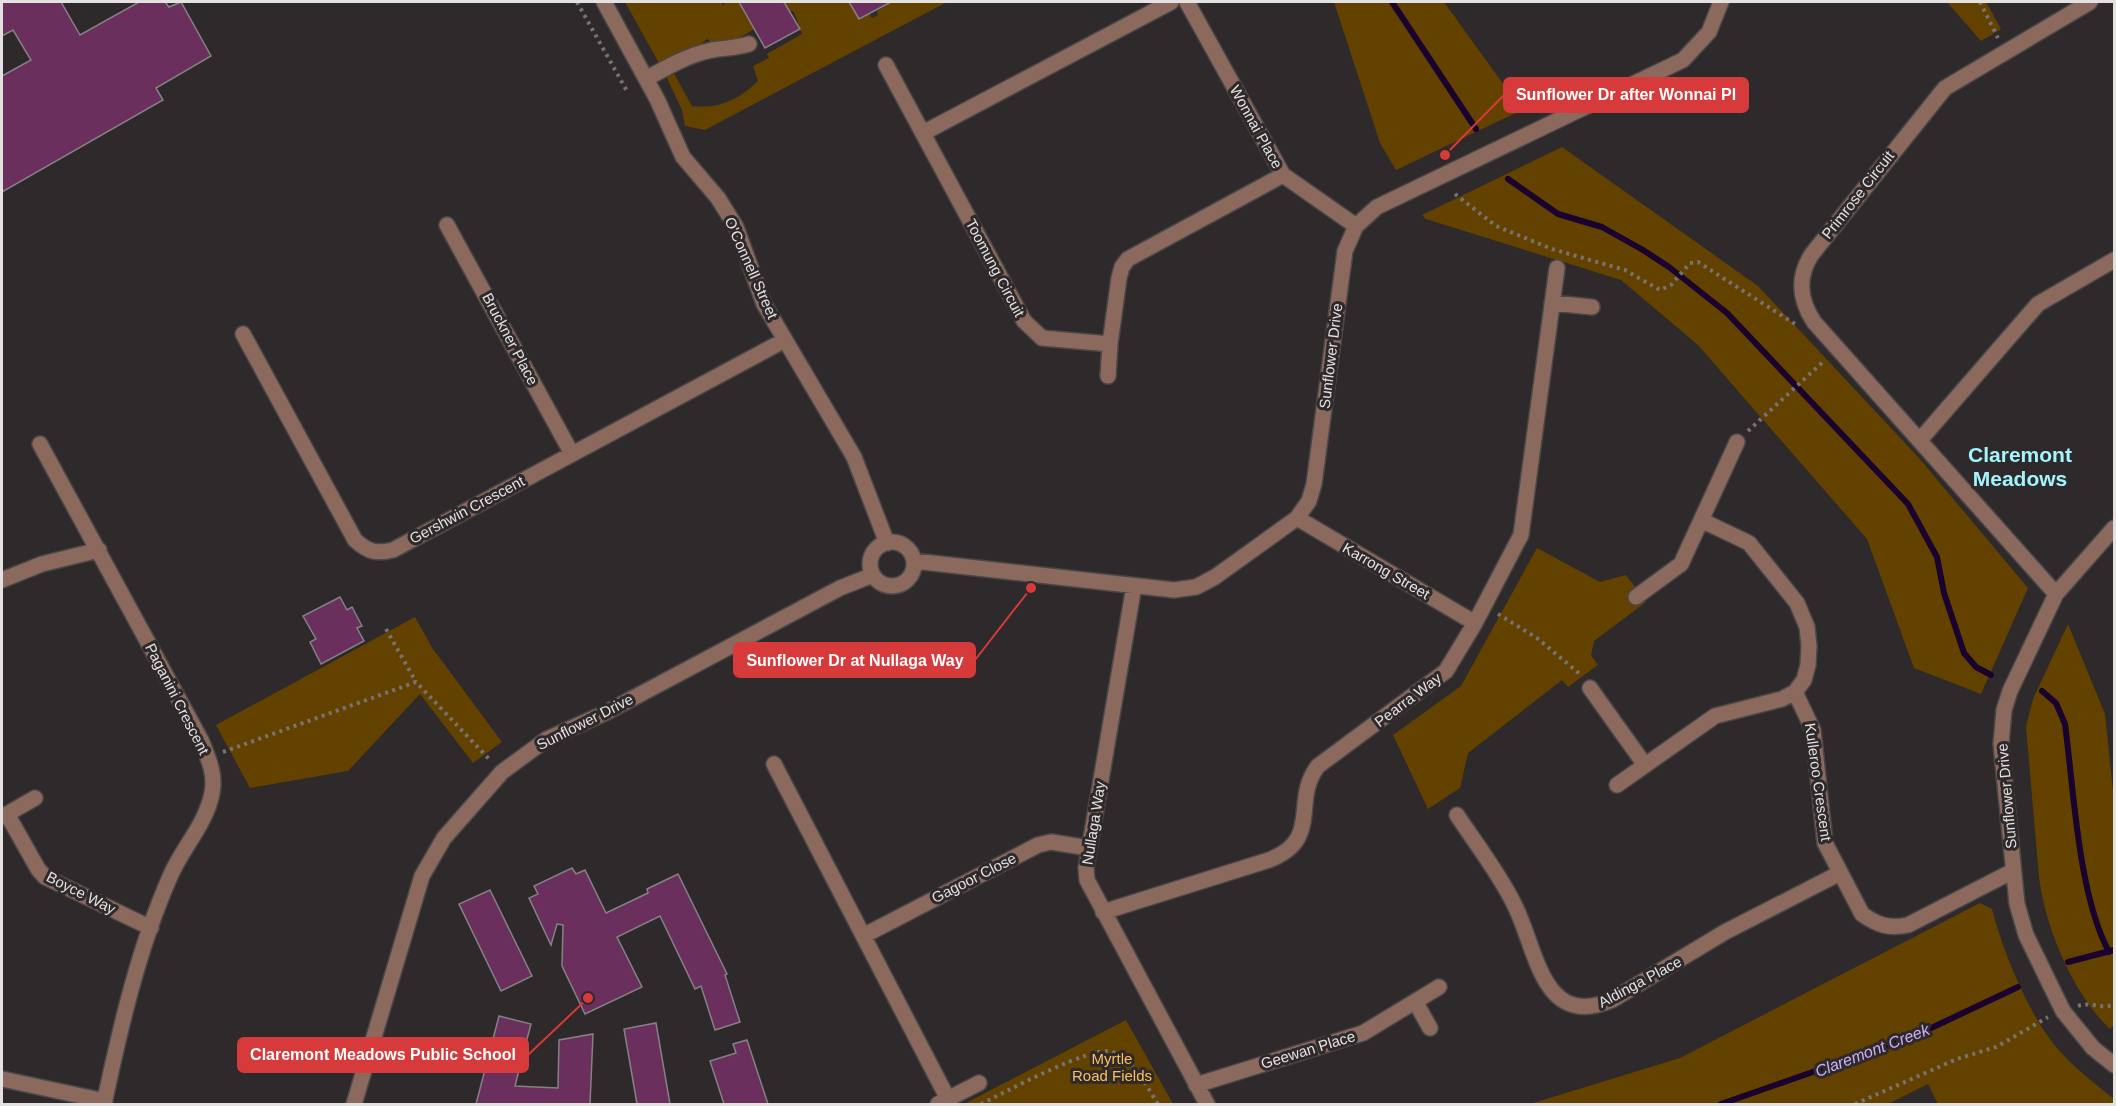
<svg xmlns="http://www.w3.org/2000/svg" width="2116" height="1106" viewBox="0 0 2116 1106" font-family="Helvetica,sans-serif">
<style>
.green{fill:#634200}
.lines{fill:none;stroke-linecap:round;stroke-linejoin:round}
.stream{stroke:#19022e;stroke-width:6}
.building{fill:#6b2f5d;stroke:#858184;stroke-width:1.5}
.minor-casing{stroke:#4b4647;stroke-width:18}
.path{stroke:#777373;stroke-width:4;stroke-dasharray:3 4.5;stroke-linecap:butt}
.minor{stroke:#8b6a5d;stroke-width:15}
.labels{text-anchor:middle;stroke-width:6;stroke-linejoin:round;paint-order:stroke}
.street-label{font-size:15px;fill:#e4e1e1;stroke:#2e292a}
.park-label{font-size:15px;fill:#fdbf5d;stroke:#2e292a}
.water-label{font-size:16px;font-style:italic;fill:#ceaff9;stroke:#2e292a}
.district-label{font-size:21px;font-weight:bold;fill:#a3f4fc;stroke:#2e292a}
.leader{fill:none;stroke:#d73a3a;stroke-width:2}
.callout-dot{fill:#d73a3a;stroke:#2e292a;stroke-width:2}
.callout{fill:#d73a3a;stroke:#d73a3a;stroke-width:2}
.callout-label{font-size:16px;text-anchor:middle;font-weight:bold;fill:#fff}
</style>
<rect width="100%" height="100%" fill="#2e292a"/>
<path class="green" d="M 625,2 L 721,2 L 723,6 L 725,2 L 739,2 L 754,29 L 738,39 L 715,45 L 707,39 L 696,48 L 660,65 Z
M 785,2 L 849,2 L 859,19 L 869,13 L 872,18 L 878,15 L 877,11 L 889,4 L 888,2 L 947,2 L 705,130 L 685,126 L 682,110 L 665,74 L 672,70 L 692,106 C 718,109 739,100 758,81 L 753,66 L 769,58 L 767,54 L 802,34 L 794,12 L 789,10 Z
M 1334,2 L 1444,2 L 1522,110 L 1396,170 L 1380,143 Z
M 1947,2 L 1986,2 L 2001,29 L 1981,41 Z
M 1562,147 L 1758,286 L 1919,458 L 2028,588 L 1981,694 L 1914,668 L 1867,539 L 1698,345 L 1621,280 L 1426,219 L 1422,215 Z
M 1537,548 L 1600,582 L 1626,575 L 1646,602 L 1594,641 L 1591,655 L 1598,665 L 1568,687 L 1562,680 L 1468,753 L 1460,788 L 1428,809 L 1393,735 L 1461,686 Z
M 415,617 L 433,649 L 502,742 L 473,763 L 420,694 L 348,771 L 250,788 L 216,725 Z
M 2068,624 L 2105,714 L 2114,801 L 2114,1025 L 2110,1029 C 2073,994 2045,927 2039,877 L 2026,727 L 2033,699 Z
M 1980,903 L 1992,909 C 2003,952 2028,1013 2056,1047 C 2073,1067 2094,1083 2114,1099 L 2114,1104 L 1938,1104 L 1928,1084 L 1888,1104 L 1530,1104 L 1680,1058 Z
M 1126,1020 L 1173,1104 L 964,1104 Z"/>
<g class="lines">
<path class="stream" d="M 1392,2 L 1476,129
M 1508,179 L 1558,214 L 1602,227 L 1643,250 L 1669,267 L 1727,313 L 1908,504 L 1937,557 L 1944,593 L 1964,653 L 1976,667 L 1991,675
M 2042,691 L 2056,703 L 2065,724 C 2074,791 2078,894 2109,952
M 2068,962 L 2114,950
M 1721,1104 L 1910,1038 L 2018,987"/>
</g>
<path class="building" d="M 2,2 L 61,2 L 80,35 L 139,2 L 165,2 L 169,7 L 181,2 L 211,56 L 156,88 L 163,100 L 2,192 L 2,76 L 31,60 L 13,30 L 2,36 Z
M 739,2 L 784,2 L 800,29 L 765,48 Z
M 849,2 L 891,2 L 859,19 Z
M 340,597 L 347,610 L 352,607 L 362,626 L 357,628 L 364,641 L 321,664 L 310,642 L 316,639 L 303,616 Z
M 572,868 L 576,874 L 585,870 L 606,913 L 648,893 L 647,889 L 678,874 L 727,974 L 725,975 L 740,1022 L 715,1030 L 701,986 L 695,989 L 660,916 L 617,937 L 642,987 L 585,1014 L 562,966 L 563,925 L 557,924 L 551,945 L 529,898 L 538,894 L 534,886 Z
M 490,890 L 532,976 L 501,991 L 459,904 Z
M 499,1016 L 531,1024 L 526,1043 L 519,1046 L 525,1046 L 515,1086 L 558,1088 L 559,1040 L 593,1034 L 590,1104 L 476,1104 Z
M 656,1023 L 670,1104 L 637,1104 L 624,1029 Z
M 747,1040 L 768,1104 L 724,1104 L 710,1061 L 736,1053 L 733,1044 Z"/>
<g class="lines">
<defs>
<path id="minor" d="M 604,2 L 657,99 L 683,157 L 718,198 L 736,227 L 764,304 L 854,457 L 887,543
M 1187,2 L 1283,175 L 1356,226
M 886,65 L 1024,321 L 1042,338 L 1110,344
M 646,79 C 667,67 688,55 712,50 C 724,48 736,48 749,44
M 923,133 L 1171,2
M 447,225 L 572,454
M 1552,303 L 1592,307
M 243,334 L 355,540 C 368,552 376,554 393,550 L 785,340
M 1108,376 L 1110,344 L 1119,278 L 1122,267 L 1128,259 L 1283,175
M 1920,440 L 2038,304 L 2114,260
M 40,444 L 201,740 C 208,758 216,774 212,793 C 206,825 181,849 169,879 C 138,950 120,1029 104,1104
M 1297,518 L 1475,623
M 2114,528 L 2056,594 L 2010,691 L 2004,710 L 2001,744 L 2017,904 L 2026,935 L 2063,1011 L 2093,1048 L 2114,1065
M870 564a22 22 0 1 1 44 0a22 22 0 1 1-44 0Z
M 914,561 L 1174,590 L 1196,587 L 1215,577 L 1297,518 L 1309,501 L 1314,484 L 1345,251 L 1356,226 L 1377,207 L 1683,60 L 1709,32 L 1721,2
M 2,580 L 42,564 L 99,550
M 1134,586 L 1086,868 L 1087,880 L 1207,1104
M 2056,594 L 1814,322 C 1799,299 1797,277 1812,254 L 1945,88 L 2090,2
M 1636,597 L 1681,564 L 1737,442
M 1590,688 L 1645,765
M 1795,692 L 1813,730 L 1825,843 L 1862,914 C 1877,925 1889,929 1908,925 L 2013,871
M 774,764 L 948,1099
M 1617,785 L 1715,716 L 1782,699 L 1795,692 L 1804,680 L 1808,665 L 1809,646 L 1807,627 L 1797,603 L 1749,543 L 1703,521
M 7,814 L 38,869 L 45,877 L 151,928
M 1457,815 C 1476,844 1499,873 1514,904 C 1537,948 1541,1030 1612,1000 L 1725,932 L 1840,873
M 2,817 L 35,798
M 1103,912 L 1269,860 C 1323,839 1291,801 1318,766 L 1446,671 L 1475,623 L 1521,535 L 1557,268
M 865,935 L 1038,845 L 1051,842 L 1089,848
M 1416,1003 L 1430,1028
M 2,1079 L 105,1101
M 1196,1085 L 1363,1033 L 1439,987
M 354,1104 L 422,876 L 444,838 L 502,772 L 547,739 L 605,713 L 840,588 L 873,575
M 938,1104 L 979,1083"/>
</defs>
<use href="#minor" class="minor-casing"/>
<path class="path" d="M 577,2 L 628,93
M 1980,2 L 1998,38
M 1455,194 L 1496,226 L 1552,249 L 1625,270 L 1660,290 L 1671,285 L 1690,263 L 1698,262 L 1795,324
M 1748,431 L 1825,360
M 1498,614 L 1537,638 L 1581,675
M 386,629 L 416,682
M 223,752 L 416,682 L 489,759
M 2078,1006 C 2090,1001 2102,1010 2114,1004
M 981,1104 C 1004,1093 1093,1044 1113,1052 C 1134,1060 1147,1087 1158,1104
M 1855,1104 L 1957,1059 L 1996,1047 L 2048,1017"/>
<use href="#minor" class="minor"/>
</g>
<g class="labels">
<g class="street-label">
<text transform="translate(1256 127) rotate(61)" y="5">Wonnai Place</text>
<text transform="translate(1858 195) rotate(-52)" y="5">Primrose Circuit</text>
<text transform="translate(751 268) rotate(66)" y="5">O'Connell Street</text>
<text transform="translate(995 268) rotate(62)" y="5">Toomung Circuit</text>
<text transform="translate(510 339) rotate(62)" y="5">Bruckner Place</text>
<text transform="translate(1331 356) rotate(-83)" y="5">Sunflower Drive</text>
<text transform="translate(467 510) rotate(-28)" y="5">Gershwin Crescent</text>
<text transform="translate(1386 571) rotate(30)" y="5">Karrong Street</text>
<text transform="translate(177 699) rotate(63)" y="5">Paganini Crescent</text>
<text transform="translate(1408 700) rotate(-37)" y="5">Pearra Way</text>
<text transform="translate(585 722) rotate(-27)" y="5">Sunflower Drive</text>
<text transform="translate(1818 782) rotate(82)" y="5">Kulleroo Crescent</text>
<text transform="translate(2007 796) rotate(-95)" y="5">Sunflower Drive</text>
<text transform="translate(1094 823) rotate(-81)" y="5">Nullaga Way</text>
<text transform="translate(974 878) rotate(-27)" y="5">Gagoor Close</text>
<text transform="translate(81 893) rotate(27)" y="5">Boyce Way</text>
<text transform="translate(1640 982) rotate(-28)" y="5">Aldinga Place</text>
<text transform="translate(1308 1050) rotate(-17)" y="5">Geewan Place</text>
</g>
<g class="park-label">
<text x="1112" y="1064">Myrtle<tspan x="1112" dy="17">Road Fields</tspan></text>
</g>
<g class="water-label">
<text transform="translate(1872 1050) rotate(-21)" y="6">Claremont Creek</text>
</g>
<g class="district-label">
<text x="2020" y="462">Claremont<tspan x="2020" dy="24">Meadows</tspan></text>
</g>
</g>
<path class="leader" d="M1445 155L1504 95M1031 588L975 660M588 998L528 1055"/>
<g class="callout-dot">
<circle cx="1445" cy="155" r="6"/>
<circle cx="1031" cy="588" r="6"/>
<circle cx="588" cy="998" r="6"/>
</g>
<g class="callout">
<rect x="1504" y="78" width="244" height="34" rx="6"/>
<rect x="734" y="643" width="241" height="34" rx="6"/>
<rect x="238" y="1038" width="290" height="34" rx="6"/>
</g>
<g class="callout-label">
<text x="1626" y="100">Sunflower Dr after Wonnai Pl</text>
<text x="855" y="666">Sunflower Dr at Nullaga Way</text>
<text x="383" y="1060">Claremont Meadows Public School</text>
</g>
<rect width="2116" height="1106" fill="none" stroke="#e4e1e1" stroke-width="6"/>
</svg>
